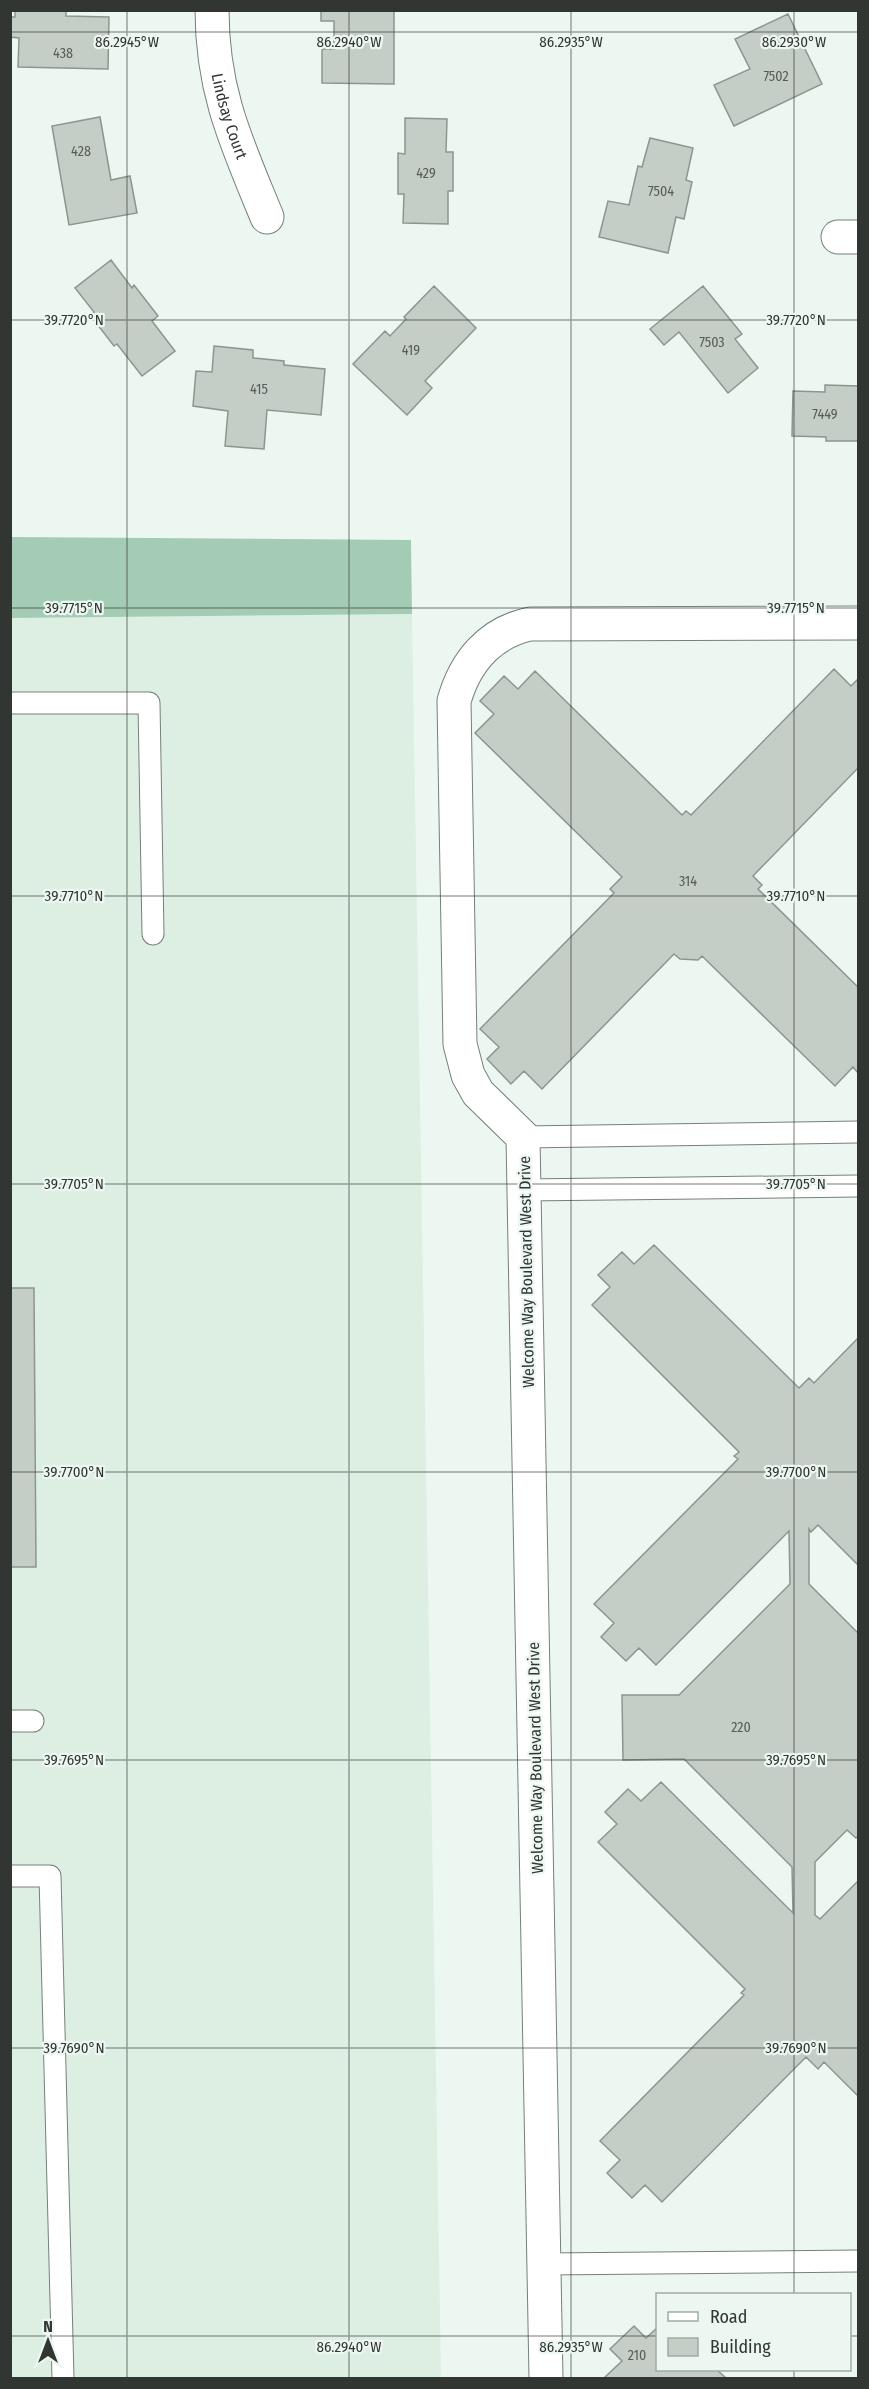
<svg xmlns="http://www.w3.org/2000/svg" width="869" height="2389" viewBox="0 0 869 2389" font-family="'Fira Sans Condensed',sans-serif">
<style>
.built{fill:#ddeee3}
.forest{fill:#a4ccb4}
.building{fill:#c4cec7;stroke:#8c9690;stroke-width:1.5}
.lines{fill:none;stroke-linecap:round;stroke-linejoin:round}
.lane-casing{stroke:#76807a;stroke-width:23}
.street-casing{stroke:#76807a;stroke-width:35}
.lane{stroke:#fff;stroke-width:21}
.street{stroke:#fff;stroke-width:33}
.ticks{fill:none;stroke:#323633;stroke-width:1.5;stroke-opacity:0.45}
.labels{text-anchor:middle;stroke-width:4.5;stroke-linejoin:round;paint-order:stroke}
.number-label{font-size:14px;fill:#565c58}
.street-label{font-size:16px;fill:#323633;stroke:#edf7f1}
.ticks-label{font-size:15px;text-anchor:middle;fill:#323633;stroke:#edf7f1;stroke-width:4.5;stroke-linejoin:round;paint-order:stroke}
</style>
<rect width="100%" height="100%" fill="#edf7f1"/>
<path class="built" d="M 412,614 L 441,2378 L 11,2378 L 10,618 Z"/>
<path class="forest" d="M 10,537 L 411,540 L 412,614 L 11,618 Z"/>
<path class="building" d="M 15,10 L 66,10 L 66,16 L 109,17 L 108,69 L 18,67 L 19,38 L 10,37 L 10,17 L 15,17 Z
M 321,10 L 394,10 L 394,84 L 322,83 L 322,49 L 334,49 L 334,21 L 321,21 Z
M 788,14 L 822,84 L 734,126 L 714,85 L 750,69 L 735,39 Z
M 100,117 L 111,180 L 130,176 L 137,213 L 69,225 L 52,126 Z
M 405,118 L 447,119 L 446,152 L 453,152 L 453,191 L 448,191 L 448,224 L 403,223 L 404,194 L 398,194 L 398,153 L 405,154 Z
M 650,138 L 693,148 L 686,180 L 692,182 L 684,219 L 676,217 L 668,253 L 599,237 L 608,201 L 629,205 L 638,166 L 642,167 Z
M 111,260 L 132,288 L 134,285 L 158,316 L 152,321 L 175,351 L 142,376 L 117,344 L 114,346 L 90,315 L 94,312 L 75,288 Z
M 434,286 L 476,328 L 425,381 L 432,388 L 407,415 L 353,364 L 385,331 L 390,336 L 406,319 L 404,317 Z
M 703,286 L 742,334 L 735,339 L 758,368 L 728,393 L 679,332 L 664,345 L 650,329 Z
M 214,346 L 253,350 L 253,358 L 284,361 L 284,365 L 325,369 L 321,415 L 267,410 L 264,449 L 225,446 L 228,411 L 193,406 L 196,371 L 212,372 Z
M 825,385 L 858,386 L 858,441 L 826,441 L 826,437 L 792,436 L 793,391 L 825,392 Z
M 834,669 L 851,686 L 858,679 L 858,768 L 753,876 L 762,885 L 758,889 L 858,987 L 858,1073 L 853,1067 L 835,1086 L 702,956 L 698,960 L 680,959 L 674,954 L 542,1089 L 524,1071 L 511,1084 L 487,1059 L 499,1047 L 480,1029 L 614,893 L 610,889 L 622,877 L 475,733 L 494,714 L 480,701 L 504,676 L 518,689 L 535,671 L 682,815 L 686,811 L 691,815 Z
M 654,1245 L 799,1388 L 809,1378 L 814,1383 L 858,1338 L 858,1565 L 818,1525 L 811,1532 L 809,1529 L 809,1584 L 858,1633 L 858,1836 L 856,1838 L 847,1830 L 815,1862 L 815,1915 L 820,1919 L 858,1881 L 858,2096 L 824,2062 L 818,2069 L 806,2057 L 662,2202 L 645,2185 L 632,2198 L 607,2173 L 620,2160 L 600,2141 L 744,1995 L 741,1993 L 745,1989 L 598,1842 L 617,1824 L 605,1812 L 628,1789 L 641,1801 L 661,1782 L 793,1913 L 792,1867 L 684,1759 L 623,1760 L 622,1695 L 679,1695 L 790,1584 L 789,1531 L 656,1665 L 639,1648 L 626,1661 L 601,1637 L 614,1623 L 594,1604 L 738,1459 L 734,1456 L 739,1452 L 592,1305 L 610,1287 L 598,1275 L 622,1252 L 634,1264 Z
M 10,1288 L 34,1288 L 36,1567 L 10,1567 Z
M 634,2326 L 646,2338 L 658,2327 L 658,2370 L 717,2370 L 726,2378 L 604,2378 L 622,2361 L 610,2349 Z"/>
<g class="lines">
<defs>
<path id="lane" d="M 10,703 L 149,703 L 153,934
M 523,1137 L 858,1132
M 524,1190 L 858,1186
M 10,1721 L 33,1721
M 10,1876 L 50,1876 L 63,2378
M 545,2264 L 858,2261"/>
<g id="street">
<path id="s1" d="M 212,10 C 212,92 237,144 267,217"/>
<path d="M 838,237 L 858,237"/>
<path d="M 546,2378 L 523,1137 L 478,1093 L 468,1075 L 460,1044 L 454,701 C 465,662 489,633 530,624 L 858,623"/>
</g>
</defs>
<use href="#lane" class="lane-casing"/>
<use href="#street" class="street-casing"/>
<use href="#lane" class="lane"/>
<use href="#street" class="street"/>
</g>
<path class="ticks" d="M 127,10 L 127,2378M 349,10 L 349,2378M 571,10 L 571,2378M 794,10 L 794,2294M 10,32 L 858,32M 10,320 L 858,320M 10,608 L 858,608M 10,896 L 858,896M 10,1184 L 858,1184M 10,1472 L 858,1472M 10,1760 L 858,1760M 10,2048 L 858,2048M 10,2336 L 658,2336M 850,2336 L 858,2336M 794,2370 L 794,2378"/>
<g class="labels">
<g class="number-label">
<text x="63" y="58">438</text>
<text x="776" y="81">7502</text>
<text x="81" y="156">428</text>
<text x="426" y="178">429</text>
<text x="661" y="196">7504</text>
<text x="712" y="347">7503</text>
<text x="411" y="355">419</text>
<text x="259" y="394">415</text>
<text x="825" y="419">7449</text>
<text x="688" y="886">314</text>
<text x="741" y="1732">220</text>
<text x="637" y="2360">210</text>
</g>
<g class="street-label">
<text dy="6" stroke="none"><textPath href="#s1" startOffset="108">Lindsay Court</textPath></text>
<text transform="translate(526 1272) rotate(-91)" y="6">Welcome Way Boulevard West Drive</text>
<text transform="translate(535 1758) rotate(-91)" y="6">Welcome Way Boulevard West Drive</text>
</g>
</g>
<g class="ticks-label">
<text x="127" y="47">86.2945°W</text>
<text x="349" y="47">86.2940°W</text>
<text x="571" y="47">86.2935°W</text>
<text x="794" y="47">86.2930°W</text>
<text x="74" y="325">39.7720°N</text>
<text x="796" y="325">39.7720°N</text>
<text x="74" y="613">39.7715°N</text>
<text x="796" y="613">39.7715°N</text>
<text x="74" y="901">39.7710°N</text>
<text x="796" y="901">39.7710°N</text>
<text x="74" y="1189">39.7705°N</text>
<text x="796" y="1189">39.7705°N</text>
<text x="74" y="1477">39.7700°N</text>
<text x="796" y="1477">39.7700°N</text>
<text x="74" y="1765">39.7695°N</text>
<text x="796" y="1765">39.7695°N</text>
<text x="74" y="2053">39.7690°N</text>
<text x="796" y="2053">39.7690°N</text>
<text x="349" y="2352">86.2940°W</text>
<text x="571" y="2352">86.2935°W</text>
</g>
<rect width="869" height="2389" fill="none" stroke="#323633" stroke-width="24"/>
<rect x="656" y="2293" width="195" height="78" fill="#edf7f1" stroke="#a2aaa5" stroke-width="1.5"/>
<rect x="668" y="2312" width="30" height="9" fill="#ffffff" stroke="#a2aaa5" stroke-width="1.5"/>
<text x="710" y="2323" font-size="18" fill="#323633">Road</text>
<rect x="668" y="2338" width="30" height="18" fill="#c4cec7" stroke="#a2aaa5" stroke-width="1.5"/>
<text x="710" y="2353" font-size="18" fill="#323633">Building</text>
<g transform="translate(48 2341)" stroke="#edf7f1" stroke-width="4.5" paint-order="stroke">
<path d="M0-4.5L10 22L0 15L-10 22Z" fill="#323633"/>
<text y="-9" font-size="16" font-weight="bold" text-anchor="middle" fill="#323633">N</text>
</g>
</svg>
